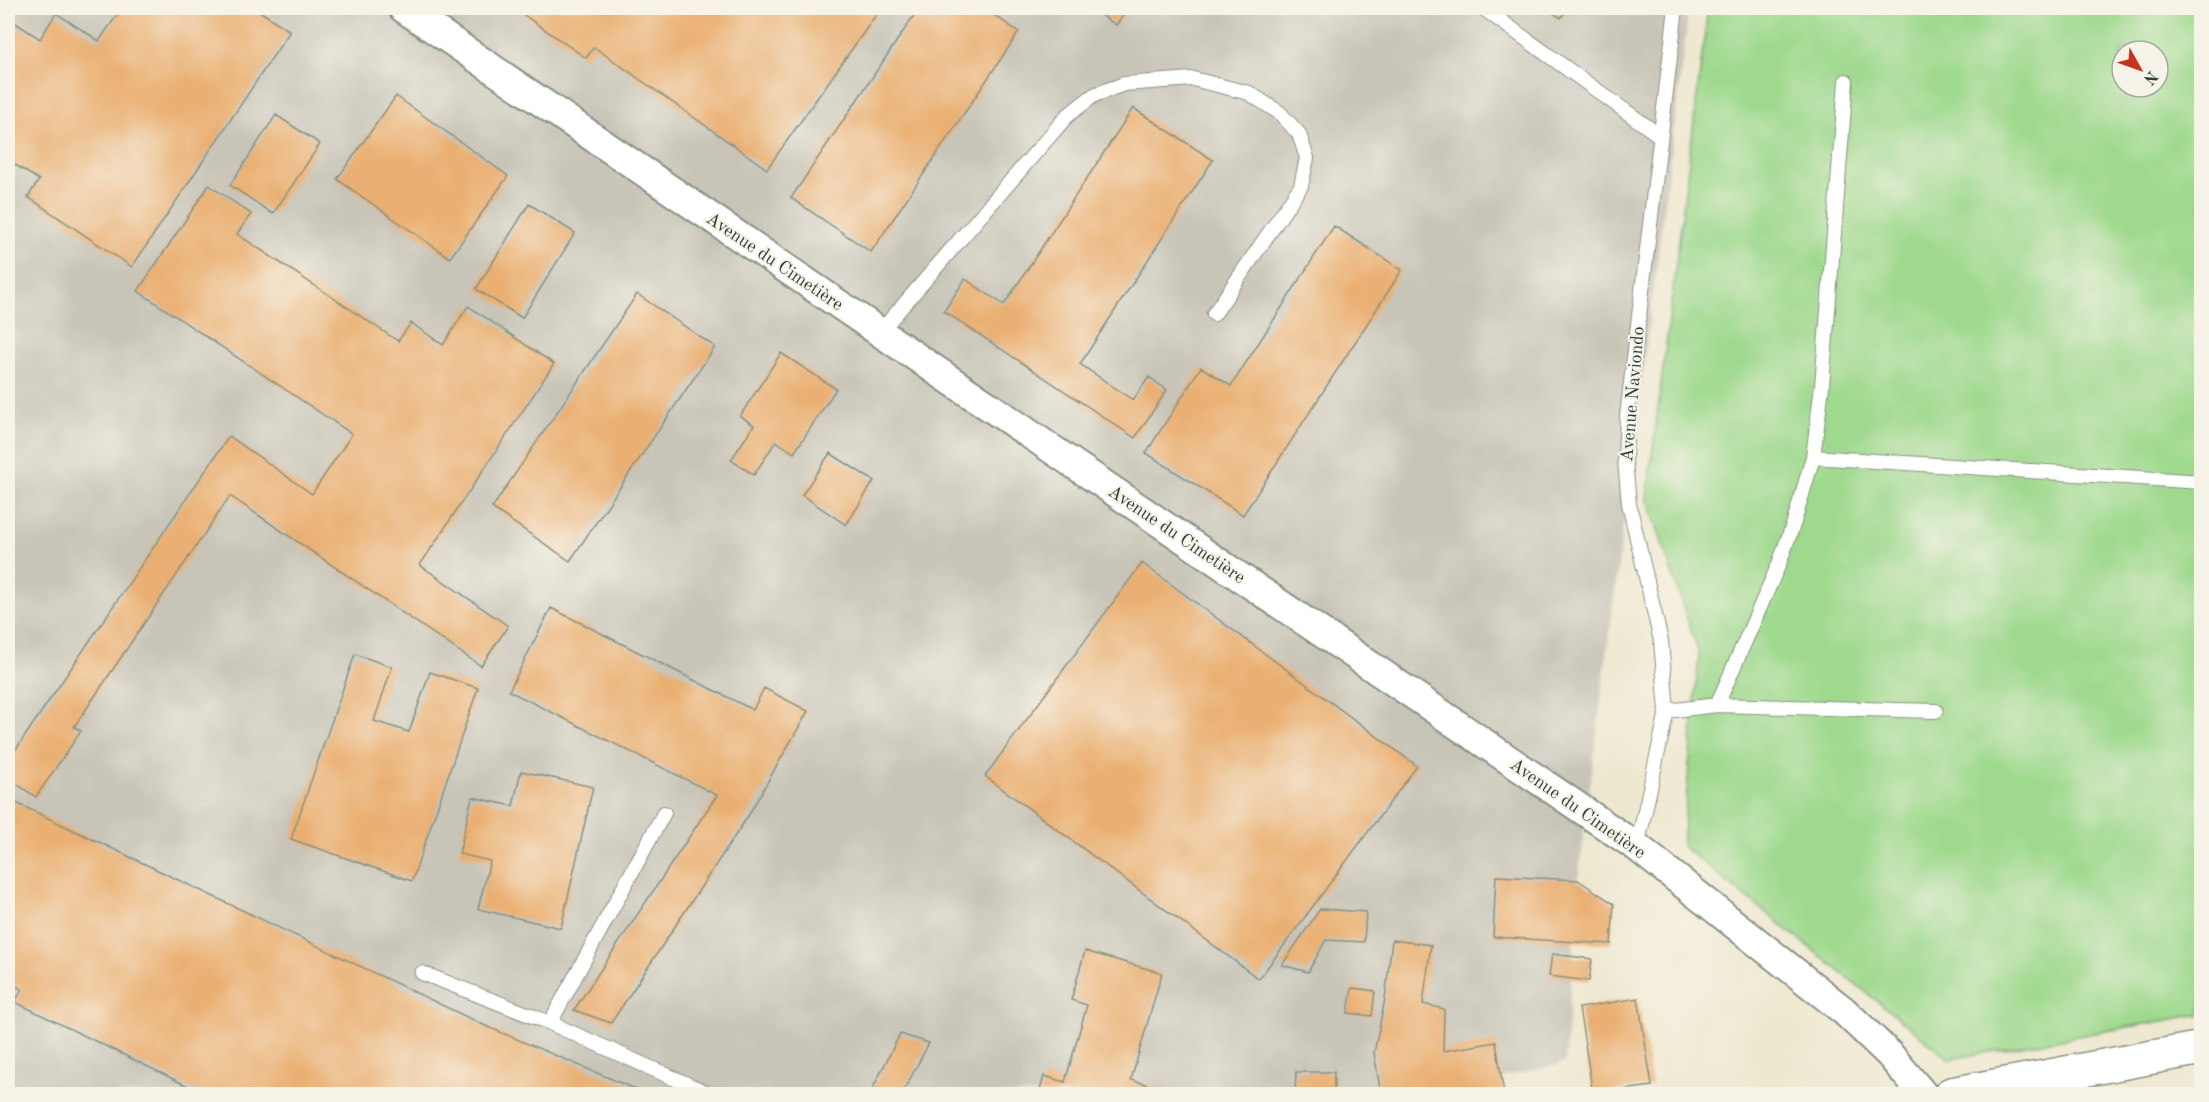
<svg xmlns="http://www.w3.org/2000/svg" width="2209" height="1102" viewBox="0 0 2209 1102" font-family="'Old Standard TT',serif">
<style>
.industrial{fill:#c8c4b8}
.green{fill:#9ed98d;stroke:#5e8b60;stroke-width:1.5;fill-rule:evenodd}
.building{fill:#eab073}
.lines{fill:none;stroke-linecap:round;stroke-linejoin:round}
.lane-casing{stroke:#879282;stroke-width:16}
.street-casing{stroke:#879282;stroke-width:32}
.secondary-casing{stroke:#879282;stroke-width:36}
.lane{stroke:#fff;stroke-width:14}
.street{stroke:#fff;stroke-width:28}
.secondary{stroke:#fff;stroke-width:33}
.labels{text-anchor:middle;stroke-width:4.5;stroke-linejoin:round;paint-order:stroke}
.street-label{font-size:18px;fill:#1f3d34;stroke:#f7f3e8}
</style>
<rect width="100%" height="100%" fill="#f7f3e8"/>
<filter id="ink" filterUnits="userSpaceOnUse"><feTurbulence type="fractalNoise" baseFrequency=".0167" numOctaves="2"/><feDisplacementMap in="SourceGraphic" scale="12" xChannelSelector="R" yChannelSelector="G"/><feConvolveMatrix kernelMatrix="1 2 1 2 8 2 1 2 1" color-interpolation-filters="sRGB"/></filter>
<filter id="wash" filterUnits="userSpaceOnUse"><feTurbulence type="fractalNoise" baseFrequency=".008" numOctaves="4" result="noise"/><feDisplacementMap in="SourceGraphic" scale="24" xChannelSelector="R" yChannelSelector="G"/><feGaussianBlur stdDeviation="1.35" result="paint"/><feColorMatrix in="noise" values="0 0 0 0 0 0 0 0 0 0 0 0 0 0 0 0 0 1.4 0 .05"/><feComposite in="paint" operator="in"/></filter>
<g filter="url(#wash)">
<rect width="100%" height="100%" fill="#efe8d0"/>
<path class="industrial" d="M 8,8 L 1689,8 L 1578,880 L 1565,1063 L 1426,1094 L 8,1094 Z"/>
<path class="green" d="M 1708,8 L 2201,8 L 2201,1014 L 1950,1059 L 1682,846 L 1699,654 L 1647,497 ZM 2122,51 L 2158,51 L 2158,87 L 2122,87 Z"/>
<g id="blocks">
<path class="building" d="M 122,8 L 255,8 L 290,31 L 132,267 L 28,197 L 39,180 L 8,160 L 8,18 L 40,39 L 56,13 L 99,41 Z
M 514,8 L 881,8 L 767,169 L 594,47 L 586,58 Z
M 919,8 L 983,8 L 1019,32 L 871,252 L 791,198 Z
M 1090,8 L 1129,8 L 1116,25 Z
M 1545,8 L 1568,8 L 1561,18 Z
M 396,96 L 508,176 L 450,258 L 337,179 Z
M 1133,108 L 1213,160 L 1080,364 L 1133,400 L 1149,377 L 1167,390 L 1135,438 L 944,311 L 965,279 L 1004,305 Z
M 276,115 L 320,144 L 273,214 L 230,185 Z
M 209,185 L 251,214 L 237,234 L 398,341 L 411,323 L 443,345 L 468,306 L 554,364 L 420,565 L 508,626 L 481,666 L 230,496 L 74,727 L 81,731 L 36,797 L 8,778 L 8,761 L 229,436 L 312,494 L 352,434 L 138,291 Z
M 529,204 L 575,233 L 522,318 L 476,289 Z
M 1334,226 L 1402,270 L 1243,515 L 1146,453 L 1201,367 L 1231,386 Z
M 637,294 L 715,347 L 570,561 L 492,508 Z
M 781,353 L 836,389 L 794,453 L 776,441 L 754,475 L 731,460 L 754,425 L 740,416 Z
M 830,453 L 874,481 L 846,525 L 802,495 Z
M 1142,563 L 1417,766 L 1259,979 L 985,776 Z
M 551,608 L 753,710 L 764,688 L 808,711 L 748,816 L 611,1023 L 574,1010 L 717,795 L 509,691 Z
M 355,654 L 392,667 L 374,721 L 409,732 L 430,672 L 478,688 L 412,881 L 291,839 Z
M 521,771 L 593,787 L 561,928 L 478,909 L 490,861 L 459,854 L 472,797 L 513,806 Z
M 8,799 L 488,1027 L 647,1094 L 204,1094 L 15,1002 L 22,989 L 8,982 Z
M 1496,876 L 1578,880 L 1614,904 L 1611,944 L 1493,937 Z
M 1320,909 L 1366,912 L 1364,942 L 1326,940 L 1308,972 L 1282,965 Z
M 1392,940 L 1431,945 L 1423,1004 L 1444,1009 L 1443,1051 L 1496,1042 L 1504,1094 L 1381,1094 L 1374,1053 L 1385,999 Z
M 1085,951 L 1162,973 L 1131,1080 L 1181,1094 L 1039,1094 L 1044,1076 L 1065,1082 L 1087,1005 L 1071,1000 Z
M 1552,954 L 1592,959 L 1589,981 L 1549,976 Z
M 1352,988 L 1375,991 L 1372,1016 L 1348,1013 Z
M 1638,998 L 1652,1086 L 1593,1094 L 1579,1008 Z
M 900,1034 L 929,1043 L 902,1094 L 870,1094 Z
M 1296,1072 L 1334,1072 L 1334,1094 L 1295,1094 Z"/>
</g>
</g>
<g filter="url(#ink)">
<use href="#blocks" fill-opacity="0" stroke="#879282" stroke-width="1.5"/>
<g class="lines">
<defs>
<path id="lane" d="M 1483,8 L 1660,136
M 880,332 L 1067,116 L 1094,95 L 1124,84 L 1193,79 L 1249,93 L 1280,113 L 1299,134 L 1307,158 L 1301,186 L 1214,314
M 1813,457 L 2202,482
M 1717,705 L 1779,564 L 1794,522 L 1813,457 L 1822,386 L 1846,81
M 1667,711 L 1717,705 L 1936,711
M 1637,847 L 1667,711 L 1661,641 L 1629,504 L 1625,461 L 1627,416 L 1676,8
M 422,973 L 550,1023 L 709,1094
M 550,1023 L 664,813"/>
<path id="street" d="M 403,8 L 1637,847 L 1844,1011 L 1889,1054 L 1923,1094"/>
<path id="secondary" d="M 1951,1094 L 2202,1048"/>
</defs>
<use href="#lane" class="lane-casing"/>
<use href="#street" class="street-casing"/>
<use href="#secondary" class="secondary-casing"/>
<use href="#lane" class="lane"/>
<use href="#street" class="street"/>
<use href="#secondary" class="secondary"/>
</g>
</g>
<g class="labels">
<g class="street-label">
<text transform="translate(775 261) rotate(34)" y="6">Avenue du Cimetière</text>
<text transform="translate(1632 394) rotate(-85)" y="6">Avenue Naviondo</text>
<text transform="translate(1177 534) rotate(34)" y="6">Avenue du Cimetière</text>
<text transform="translate(1578 808) rotate(35)" y="6">Avenue du Cimetière</text>
</g>
</g>
<rect width="2209" height="1102" fill="none" stroke="#f7f3e8" stroke-width="30"/>
<g transform="translate(2140 69) rotate(130)"><circle r="28" fill="#f7f3e8" stroke="#a1aaa0" stroke-width="1.5"/>
<path d="M0-4.5L10 22L0 15L-10 22Z" fill="#c8321e"/>
<text y="-9" font-size="16" font-weight="bold" text-anchor="middle" fill="#1f3d34">N</text>
</g>
</svg>
